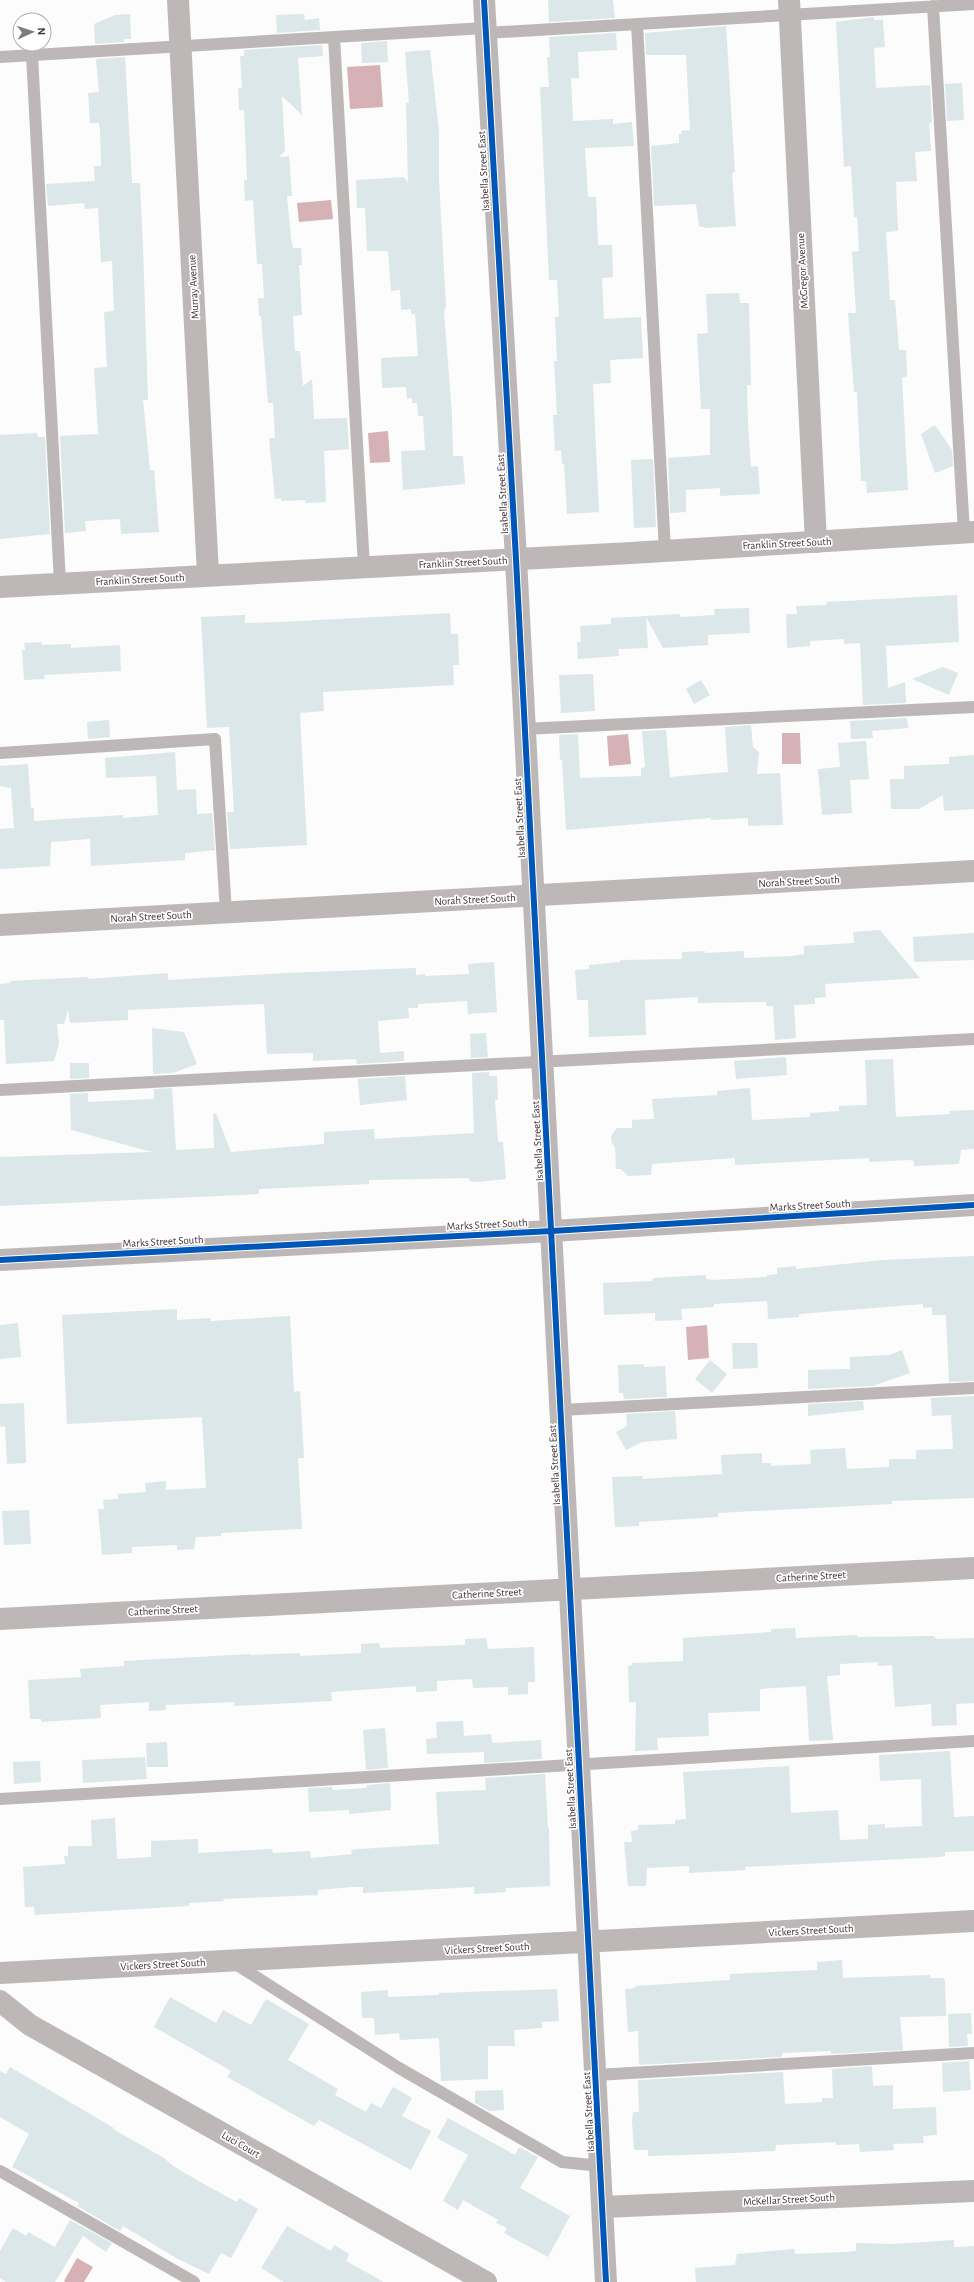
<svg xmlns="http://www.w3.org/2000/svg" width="974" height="2282" viewBox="0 0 974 2282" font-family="'Alegreya Sans',sans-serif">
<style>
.water{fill:#d6b2b6}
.building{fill:#dbe7e9}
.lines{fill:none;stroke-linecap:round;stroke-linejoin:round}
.service{stroke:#beb7b8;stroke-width:12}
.minor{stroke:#beb7b8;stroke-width:22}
.tertiary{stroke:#beb7b8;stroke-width:22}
.cycleway-casing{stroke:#fff;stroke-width:8}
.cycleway{stroke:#0057b8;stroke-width:6}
.labels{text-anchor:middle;stroke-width:3.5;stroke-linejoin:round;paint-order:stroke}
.street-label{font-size:11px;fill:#403234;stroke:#fff}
</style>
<rect width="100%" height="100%" fill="#fbfcfb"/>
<path class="water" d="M 380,65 L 383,107 L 350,109 L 347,67 Z
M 331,200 L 333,219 L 299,222 L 297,203 Z
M 388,431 L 390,462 L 370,463 L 368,433 Z
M 782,733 L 800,733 L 801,764 L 782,764 Z
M 628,734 L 631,764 L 609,766 L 607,736 Z
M 707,1325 L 709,1358 L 688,1360 L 686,1327 Z
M 77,2258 L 93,2267 L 84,2282 L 66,2282 L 64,2281 Z"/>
<path class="building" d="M 548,0 L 613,0 L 615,18 L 549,22 Z
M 130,14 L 131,39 L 124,39 L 124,42 L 95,44 L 94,24 L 115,15 Z
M 304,14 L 305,20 L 319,18 L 320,30 L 277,33 L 276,15 Z
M 874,17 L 874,20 L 883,20 L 885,47 L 874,48 L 876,88 L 930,85 L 932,122 L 929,123 L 931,151 L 915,152 L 917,181 L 896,182 L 898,231 L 886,232 L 890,300 L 895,300 L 899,350 L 906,350 L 907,376 L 902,378 L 908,490 L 867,493 L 866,481 L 861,481 L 857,392 L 854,392 L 848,313 L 856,313 L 852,252 L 859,251 L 857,217 L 854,217 L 851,166 L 844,167 L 836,22 Z
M 726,26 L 735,172 L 732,173 L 736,226 L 706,228 L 699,226 L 696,204 L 654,206 L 651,146 L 679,143 L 679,134 L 682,134 L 681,131 L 690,130 L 686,55 L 646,55 L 645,33 Z
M 616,33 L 617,50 L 578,52 L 579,78 L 571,78 L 573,121 L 613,119 L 613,124 L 632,122 L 634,146 L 585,148 L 588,197 L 596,197 L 598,245 L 612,245 L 613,277 L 602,278 L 604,319 L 641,317 L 643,358 L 610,360 L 611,383 L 593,384 L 599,512 L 567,514 L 564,464 L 562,464 L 561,450 L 555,451 L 553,415 L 557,415 L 554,361 L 557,361 L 555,317 L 559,317 L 557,280 L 549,280 L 540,87 L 549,87 L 547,57 L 550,57 L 549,37 Z
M 387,41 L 388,62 L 362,63 L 361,43 Z
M 322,45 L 323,56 L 298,58 L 302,115 L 282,96 L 285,151 L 279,157 L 289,156 L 292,196 L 287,196 L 291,238 L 293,248 L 301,248 L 302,265 L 299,265 L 302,315 L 293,316 L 295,351 L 300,351 L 303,386 L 312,379 L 314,419 L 347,418 L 349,449 L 324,451 L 326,502 L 305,503 L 305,500 L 281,501 L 281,498 L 275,499 L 269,438 L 275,438 L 273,403 L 268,403 L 261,316 L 259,316 L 258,298 L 264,298 L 262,264 L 257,264 L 253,200 L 245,201 L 244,180 L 247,180 L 244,110 L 239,110 L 238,88 L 242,88 L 240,56 L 244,56 L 244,50 Z
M 430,50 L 439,132 L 439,180 L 446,307 L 444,312 L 452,414 L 453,456 L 463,456 L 465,484 L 403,490 L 401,451 L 425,450 L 423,416 L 418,416 L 417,403 L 412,403 L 412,398 L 407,399 L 406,387 L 382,388 L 381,358 L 418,356 L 415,314 L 411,314 L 411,309 L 401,310 L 400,290 L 391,291 L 388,251 L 367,251 L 365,208 L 357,208 L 356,180 L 404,177 L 408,183 L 406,103 L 409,103 L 405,52 Z
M 125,57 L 132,181 L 132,183 L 140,183 L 143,248 L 148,400 L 143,400 L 150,470 L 154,470 L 159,532 L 121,534 L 120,519 L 85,521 L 86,531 L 65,533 L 60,436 L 98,434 L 94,368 L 107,367 L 104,312 L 114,311 L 112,261 L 101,262 L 98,208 L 85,209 L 84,203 L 48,206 L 46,184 L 95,181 L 94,166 L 101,166 L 100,131 L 99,123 L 90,123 L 88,93 L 99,92 L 96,59 Z
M 962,83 L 964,120 L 947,121 L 945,84 Z
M 739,293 L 740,303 L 749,303 L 751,385 L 747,385 L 748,424 L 751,467 L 758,466 L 760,494 L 720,496 L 720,488 L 686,490 L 686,512 L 670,513 L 668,458 L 710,455 L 710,409 L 701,409 L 697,334 L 708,333 L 706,294 Z
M 935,425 L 952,450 L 953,466 L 935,473 L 921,434 Z
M 37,433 L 38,437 L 45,437 L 50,534 L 0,539 L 0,435 Z
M 653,459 L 656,527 L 634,528 L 631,460 Z
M 957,595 L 959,642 L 886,646 L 888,688 L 905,682 L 906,703 L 863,705 L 860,643 L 844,644 L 844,639 L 810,641 L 810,646 L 787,648 L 786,614 L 797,614 L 796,606 L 827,605 L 826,602 Z
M 749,608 L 750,633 L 708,635 L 708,645 L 663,648 L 646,617 L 648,648 L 618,649 L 619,656 L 578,659 L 577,642 L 581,642 L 580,626 L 611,624 L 611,618 L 680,614 L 680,617 L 715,615 L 714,609 Z
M 450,613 L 451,634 L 458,634 L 459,665 L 453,665 L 454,685 L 323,692 L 324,711 L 300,713 L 307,845 L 230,849 L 227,812 L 234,812 L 229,727 L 207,728 L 201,617 L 245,615 L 245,623 L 281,622 Z
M 42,642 L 42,645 L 71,644 L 71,648 L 120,645 L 121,671 L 44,675 L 45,679 L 24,680 L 22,650 L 25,650 L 24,643 Z
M 943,667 L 958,673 L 949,695 L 912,679 Z
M 593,674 L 595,711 L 561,713 L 559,675 Z
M 701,680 L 710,695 L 694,704 L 686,689 Z
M 907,718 L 908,728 L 872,731 L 873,738 L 851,739 L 850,721 Z
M 109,720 L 110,737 L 88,739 L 87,722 Z
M 751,725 L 753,747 L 759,752 L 757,774 L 780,773 L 783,825 L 748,826 L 748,818 L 711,820 L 711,818 L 566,830 L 562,760 L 560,760 L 559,735 L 578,734 L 580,778 L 641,776 L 641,768 L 645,767 L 642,731 L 666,730 L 670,777 L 728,772 L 725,727 Z
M 866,741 L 869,779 L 850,780 L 852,813 L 822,815 L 818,769 L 840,767 L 838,743 Z
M 175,752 L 177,790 L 196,789 L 197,814 L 212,813 L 215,850 L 185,853 L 185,860 L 91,866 L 90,839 L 51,842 L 50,866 L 0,869 L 0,829 L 14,828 L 11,788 L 0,786 L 0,766 L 28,764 L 31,808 L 34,808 L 34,821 L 123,815 L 123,818 L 158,815 L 156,776 L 106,778 L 105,758 Z
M 974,755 L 974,809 L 944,811 L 943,795 L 919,809 L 891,809 L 890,779 L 904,779 L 904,766 L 949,764 L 949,757 Z
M 880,930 L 920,978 L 825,984 L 826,997 L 815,998 L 815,1004 L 794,1005 L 796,1038 L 775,1040 L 773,1006 L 766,1006 L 766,1002 L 698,1003 L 698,997 L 645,1000 L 646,1035 L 589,1037 L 588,1000 L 577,1000 L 575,970 L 589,969 L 589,965 L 620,962 L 620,960 L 682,959 L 682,952 L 705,951 L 705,953 L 744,951 L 744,958 L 793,956 L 804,954 L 804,946 L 854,943 L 853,932 Z
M 974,933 L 974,960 L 914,962 L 913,937 Z
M 494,962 L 497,1012 L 468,1014 L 467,1001 L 418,1004 L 418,1008 L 408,1008 L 409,1018 L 378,1021 L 380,1053 L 404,1051 L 404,1061 L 357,1064 L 356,1059 L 313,1061 L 313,1053 L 267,1054 L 264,1004 L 128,1010 L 128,1020 L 70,1023 L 68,1010 L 64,1024 L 57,1024 L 59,1044 L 54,1061 L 6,1064 L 4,1020 L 0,1020 L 0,984 L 10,983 L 10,981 L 88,977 L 88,979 L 168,973 L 168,980 L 286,973 L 416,968 L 416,975 L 425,974 L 425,976 L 469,974 L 468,964 Z
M 152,1028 L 184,1032 L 197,1064 L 173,1073 L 153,1074 Z
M 486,1033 L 488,1057 L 471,1058 L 470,1034 Z
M 786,1057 L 787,1075 L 736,1079 L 734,1061 Z
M 893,1059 L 896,1117 L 950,1114 L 949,1111 L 974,1110 L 974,1149 L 961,1150 L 959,1164 L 914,1166 L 914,1161 L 910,1160 L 869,1162 L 869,1158 L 735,1165 L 735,1158 L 652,1164 L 651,1175 L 628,1176 L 621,1169 L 616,1169 L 615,1147 L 612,1143 L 611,1136 L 617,1128 L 632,1128 L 632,1120 L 654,1119 L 652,1099 L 717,1095 L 717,1091 L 750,1088 L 752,1120 L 810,1117 L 810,1113 L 839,1111 L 839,1106 L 867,1105 L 865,1060 Z
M 70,1063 L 89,1063 L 89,1078 L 70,1079 Z
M 489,1072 L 489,1076 L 497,1076 L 498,1100 L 495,1100 L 498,1142 L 503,1142 L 506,1179 L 478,1182 L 469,1181 L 469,1178 L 369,1180 L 369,1184 L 259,1189 L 259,1194 L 0,1206 L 0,1157 L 152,1152 L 71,1130 L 70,1094 L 88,1093 L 88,1102 L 129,1100 L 154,1099 L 154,1089 L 172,1088 L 176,1150 L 214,1148 L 213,1114 L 216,1113 L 231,1152 L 324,1144 L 324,1132 L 374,1129 L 375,1139 L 474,1133 L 472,1073 Z
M 405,1076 L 407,1100 L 360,1105 L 358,1079 Z
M 974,1256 L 974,1381 L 949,1382 L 946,1315 L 932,1315 L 932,1307 L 923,1308 L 923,1304 L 799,1314 L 799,1317 L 768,1319 L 767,1301 L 714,1304 L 714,1307 L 681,1309 L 682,1320 L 655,1321 L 655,1313 L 604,1315 L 603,1283 L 652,1281 L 653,1278 L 706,1275 L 706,1279 L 713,1280 L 767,1277 L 767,1275 L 777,1274 L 777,1268 L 796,1266 L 796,1269 L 883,1260 Z
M 177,1309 L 177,1320 L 211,1318 L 211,1321 L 290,1316 L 294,1392 L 300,1391 L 304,1458 L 298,1458 L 302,1529 L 221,1533 L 221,1536 L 196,1537 L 194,1549 L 177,1550 L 177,1545 L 132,1547 L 132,1553 L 102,1555 L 98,1509 L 104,1509 L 103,1500 L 118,1499 L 118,1494 L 146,1492 L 145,1483 L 166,1481 L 166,1490 L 206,1488 L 202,1417 L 67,1424 L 62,1315 Z
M 18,1323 L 21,1357 L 0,1359 L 0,1325 Z
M 732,1343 L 757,1343 L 758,1368 L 733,1369 Z
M 902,1350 L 910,1373 L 873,1386 L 808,1389 L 808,1370 L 850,1369 L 850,1357 L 889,1355 Z
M 710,1360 L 727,1374 L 712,1393 L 695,1379 Z
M 644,1364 L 644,1367 L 665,1366 L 667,1397 L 624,1399 L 623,1393 L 619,1393 L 618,1365 Z
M 974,1396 L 974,1498 L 892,1501 L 892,1504 L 718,1513 L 718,1517 L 639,1522 L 639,1526 L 615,1527 L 612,1477 L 643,1476 L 643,1479 L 722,1474 L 721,1455 L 762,1453 L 762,1463 L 771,1463 L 771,1466 L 811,1464 L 810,1450 L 845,1448 L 847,1469 L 889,1467 L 889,1459 L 916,1459 L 916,1450 L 953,1449 L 951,1415 L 932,1416 L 931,1398 Z
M 863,1401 L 864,1410 L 808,1416 L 808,1404 Z
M 24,1403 L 26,1463 L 7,1464 L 5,1426 L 0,1427 L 0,1404 Z
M 675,1411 L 677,1439 L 642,1442 L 626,1450 L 616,1432 L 627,1426 L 626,1414 Z
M 29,1510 L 31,1544 L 4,1545 L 2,1511 Z
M 795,1628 L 796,1638 L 857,1635 L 858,1637 L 933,1636 L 937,1639 L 974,1638 L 974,1703 L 956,1704 L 957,1725 L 932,1726 L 931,1704 L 895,1707 L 892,1665 L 878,1666 L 878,1662 L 840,1664 L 840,1675 L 827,1676 L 833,1740 L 809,1741 L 806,1686 L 760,1689 L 760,1711 L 708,1713 L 709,1736 L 657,1738 L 658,1750 L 635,1751 L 636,1702 L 629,1702 L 628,1666 L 632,1665 L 632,1663 L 683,1661 L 683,1638 L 771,1632 L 771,1629 Z
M 486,1638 L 488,1649 L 534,1647 L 535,1682 L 528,1682 L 528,1694 L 508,1695 L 508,1687 L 473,1688 L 472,1679 L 437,1681 L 437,1691 L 416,1692 L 416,1686 L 331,1692 L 332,1701 L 234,1706 L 234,1702 L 166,1705 L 166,1710 L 149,1711 L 149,1702 L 100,1705 L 101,1718 L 41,1722 L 41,1719 L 30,1719 L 28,1680 L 81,1677 L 80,1669 L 124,1666 L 124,1661 L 250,1654 L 250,1655 L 300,1653 L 300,1656 L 361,1653 L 361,1644 L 379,1643 L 380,1648 L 465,1645 L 465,1639 Z
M 463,1721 L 464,1736 L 491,1734 L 492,1743 L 541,1740 L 542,1759 L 484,1763 L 484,1752 L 427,1754 L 426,1739 L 437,1738 L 436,1722 Z
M 385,1728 L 388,1768 L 366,1770 L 363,1730 Z
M 167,1742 L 168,1767 L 147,1767 L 146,1743 Z
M 950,1751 L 954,1817 L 974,1816 L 974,1851 L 945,1852 L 945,1856 L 941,1857 L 745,1867 L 746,1870 L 689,1873 L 689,1866 L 647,1868 L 646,1886 L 628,1886 L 624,1842 L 632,1842 L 631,1831 L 638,1830 L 638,1825 L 675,1824 L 675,1820 L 686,1819 L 683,1772 L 789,1766 L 791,1813 L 838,1810 L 840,1840 L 868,1839 L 868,1825 L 885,1824 L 885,1828 L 922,1826 L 921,1779 L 880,1781 L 879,1755 Z
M 145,1757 L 147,1779 L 83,1783 L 82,1760 Z
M 40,1761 L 41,1782 L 14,1784 L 13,1762 Z
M 545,1774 L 548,1828 L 549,1828 L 550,1886 L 506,1888 L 506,1892 L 474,1894 L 474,1887 L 363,1893 L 363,1887 L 353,1887 L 318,1890 L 318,1895 L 223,1899 L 224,1901 L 189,1903 L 189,1906 L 35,1915 L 34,1907 L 25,1907 L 23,1867 L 65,1864 L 64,1856 L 68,1856 L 68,1846 L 92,1846 L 91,1820 L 115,1818 L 117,1859 L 151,1857 L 151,1841 L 198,1839 L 198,1853 L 272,1849 L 273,1853 L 310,1851 L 311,1858 L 352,1854 L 351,1850 L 359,1849 L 439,1844 L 436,1792 L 486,1790 L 485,1778 Z
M 390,1783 L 391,1810 L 349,1814 L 349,1810 L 309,1812 L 308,1788 L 332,1787 L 333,1790 L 367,1788 L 367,1785 Z
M 842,1960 L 843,1978 L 930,1975 L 930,1978 L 943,1978 L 945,1981 L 946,2016 L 900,2017 L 903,2050 L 831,2054 L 831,2051 L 782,2053 L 782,2057 L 639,2065 L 638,2031 L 628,2032 L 625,1989 L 636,1988 L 635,1986 L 730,1980 L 730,1974 L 817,1970 L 817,1962 Z
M 557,1989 L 559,2021 L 542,2022 L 542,2028 L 514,2030 L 515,2046 L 488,2046 L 488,2079 L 441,2081 L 439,2038 L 400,2040 L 399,2033 L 375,2035 L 374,2018 L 362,2018 L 361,1992 L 388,1990 L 388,1997 L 439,1995 L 439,1993 Z
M 170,1997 L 216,2023 L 223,2010 L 251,2025 L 266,1999 L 309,2024 L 288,2060 L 338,2089 L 335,2095 L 366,2112 L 371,2103 L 381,2108 L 393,2087 L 412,2098 L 402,2116 L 431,2131 L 411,2170 L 319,2120 L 314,2126 L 227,2077 L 231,2071 L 154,2027 Z
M 971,2013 L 972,2034 L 967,2034 L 968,2046 L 949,2047 L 948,2014 Z
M 969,2061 L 971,2090 L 943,2092 L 942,2063 Z
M 872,2066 L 873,2086 L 893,2085 L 893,2109 L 936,2107 L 937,2135 L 923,2136 L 924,2143 L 893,2144 L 894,2150 L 860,2152 L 859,2144 L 836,2145 L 836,2142 L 776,2145 L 775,2151 L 712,2154 L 648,2156 L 648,2150 L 634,2150 L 632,2121 L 633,2112 L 639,2112 L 638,2080 L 783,2072 L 785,2104 L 822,2102 L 822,2098 L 833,2098 L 832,2069 Z
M 10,2067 L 114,2128 L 113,2129 L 164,2158 L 173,2166 L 202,2183 L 237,2202 L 239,2198 L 258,2209 L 231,2258 L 221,2253 L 209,2274 L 178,2259 L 123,2226 L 120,2231 L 77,2206 L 79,2203 L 12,2167 L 29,2134 L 0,2117 L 0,2071 L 6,2074 Z
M 503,2090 L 504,2110 L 489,2111 L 475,2103 L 475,2091 Z
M 448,2118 L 515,2155 L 519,2147 L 538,2157 L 520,2188 L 570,2216 L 548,2257 L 504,2233 L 507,2228 L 496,2223 L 498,2220 L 463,2200 L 458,2210 L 443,2201 L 468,2155 L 437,2138 Z
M 70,2220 L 112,2243 L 106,2252 L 83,2236 L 55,2282 L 6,2282 L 0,2278 L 0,2251 L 13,2228 L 26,2236 L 28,2232 L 55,2247 Z
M 287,2226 L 331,2251 L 334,2245 L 349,2254 L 346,2261 L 384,2282 L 284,2282 L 261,2268 Z
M 954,2240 L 954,2247 L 974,2246 L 974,2282 L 696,2282 L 695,2268 L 735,2265 L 737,2254 L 794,2249 L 795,2254 L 845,2252 L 856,2251 L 856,2243 L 894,2244 Z"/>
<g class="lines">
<path class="service" d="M 933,6 L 964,532
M 637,24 L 665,551
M 485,33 L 974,4
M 334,37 L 364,567
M 32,55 L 60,583
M 0,57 L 485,28
M 524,729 L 974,707
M 0,753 L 215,739 L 226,912
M 0,1090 L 974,1039
M 561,1410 L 974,1388
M 0,1799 L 974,1741
M 234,1963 L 399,2068 L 562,2162 L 601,2166
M 596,2075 L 974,2053
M 0,2171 L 194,2282"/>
<path class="minor" d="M 178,0 L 208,574
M 484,0 L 516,559 L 606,2282
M 789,0 L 816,542
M 0,925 L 974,871
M 0,1260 L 552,1231 L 974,1205
M 0,1619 L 974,1568
M 0,1973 L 974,1921
M 0,2001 L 30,2025 L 486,2282
M 603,2207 L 974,2191"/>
<path class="tertiary" d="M 0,587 L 631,553 L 974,532"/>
<defs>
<path id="cycleway" d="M 484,0 L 516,559 L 606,2282
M 0,1260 L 552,1231 L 974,1205"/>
</defs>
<use href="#cycleway" class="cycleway-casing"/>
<use href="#cycleway" class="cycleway"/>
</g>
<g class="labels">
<g class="street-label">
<text transform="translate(483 171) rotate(-93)" y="4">Isabella Street East</text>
<text transform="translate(802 271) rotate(-93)" y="4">McGregor Avenue</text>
<text transform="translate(193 287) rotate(-93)" y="4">Murray Avenue</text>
<text transform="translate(502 494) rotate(-93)" y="4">Isabella Street East</text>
<text transform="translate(787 543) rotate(-3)" y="4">Franklin Street South</text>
<text transform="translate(463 562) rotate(-3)" y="4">Franklin Street South</text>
<text transform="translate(140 579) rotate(-3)" y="4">Franklin Street South</text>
<text transform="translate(519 818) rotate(-93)" y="4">Isabella Street East</text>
<text transform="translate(799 881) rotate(-3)" y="4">Norah Street South</text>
<text transform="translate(475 899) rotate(-3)" y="4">Norah Street South</text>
<text transform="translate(151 916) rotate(-3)" y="4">Norah Street South</text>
<text transform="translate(537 1141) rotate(-93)" y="4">Isabella Street East</text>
<text transform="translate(810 1205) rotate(-3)" y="4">Marks Street South</text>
<text transform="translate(487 1224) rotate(-3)" y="4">Marks Street South</text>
<text transform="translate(163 1241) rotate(-3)" y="4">Marks Street South</text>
<text transform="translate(554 1465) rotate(-93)" y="4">Isabella Street East</text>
<text transform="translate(811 1576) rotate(-3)" y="4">Catherine Street</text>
<text transform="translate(487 1593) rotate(-3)" y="4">Catherine Street</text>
<text transform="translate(163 1610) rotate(-3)" y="4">Catherine Street</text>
<text transform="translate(570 1789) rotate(-93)" y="4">Isabella Street East</text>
<text transform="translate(811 1930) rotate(-3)" y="4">Vickers Street South</text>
<text transform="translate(487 1948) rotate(-3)" y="4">Vickers Street South</text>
<text transform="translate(163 1964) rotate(-3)" y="4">Vickers Street South</text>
<text transform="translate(588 2112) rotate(-93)" y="4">Isabella Street East</text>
<text transform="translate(241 2144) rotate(30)" y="4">Luci Court</text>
<text transform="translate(789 2199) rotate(-3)" y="4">McKellar Street South</text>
</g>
</g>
<g transform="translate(32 32) rotate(87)"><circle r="19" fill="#ffffff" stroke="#b3adae"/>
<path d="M0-3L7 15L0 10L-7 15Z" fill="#81797a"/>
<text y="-6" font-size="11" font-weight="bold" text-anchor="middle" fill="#403234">N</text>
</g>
</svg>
